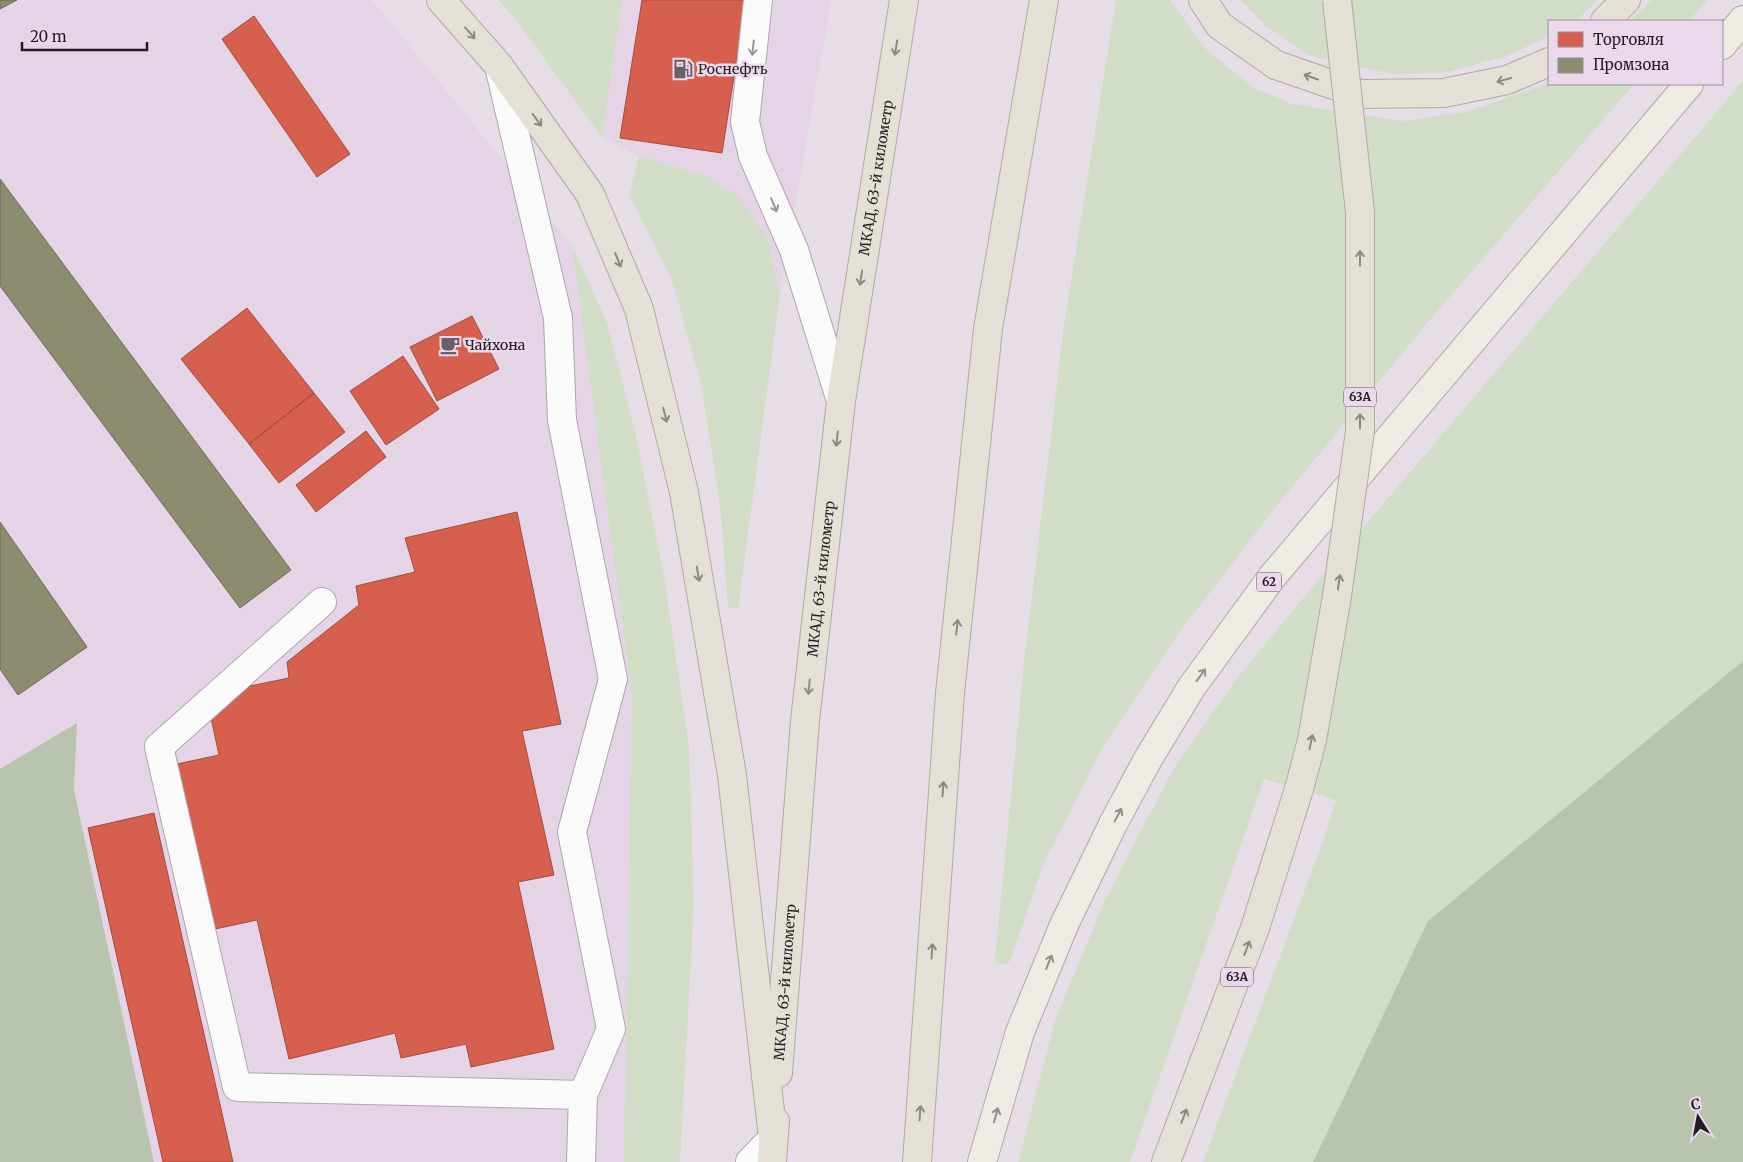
<svg xmlns="http://www.w3.org/2000/svg" width="1743" height="1162" viewBox="0 0 1743 1162" font-family="Merriweather,serif">
<style>
.built{fill:#e5d4e6}
.green{fill:#d1ddc7}
.forest{fill:#b8c4ad}
.shops{fill:#d6604d;stroke:#a04c40}
.industry{fill:#8c8c6e;stroke:#6c6b58}
.lines{fill:none;stroke-linecap:round;stroke-linejoin:round}
.minor-casing{stroke:#ada6ae;stroke-width:30}
.major-casing{stroke:#b1a9a3;stroke-width:30}
.highway-casing{stroke:#b1a9a3;stroke-width:30}
.minor{stroke:#fbfafb;stroke-width:28}
.major{stroke:#eeeae4;stroke-width:28}
.highway{stroke:#e4e0d6;stroke-width:28}
.highway-bridge-casing{stroke:#b1a9a3;stroke-width:30;stroke-linecap:butt}
.highway-bridge{stroke:#e4e0d6;stroke-width:28}
.oneway{stroke:#8d8885}
.oneway2{stroke:#9a979a}
.oneway3{stroke:#938e8d}
.labels{text-anchor:middle;stroke-width:5;stroke-linejoin:round;paint-order:stroke}
.shield{fill:#ead9eb;stroke:#5f555f;stroke-width:1}
.shield-label{font-size:12px;font-weight:bold;fill:#231d23}
.poi-label{font-size:14px;fill:#231d23;stroke:#ead9eb;text-anchor:start}
.street-label{font-size:14px;fill:#231d23;stroke:#ead9eb}
</style>
<rect width="100%" height="100%" fill="#e6dde7"/>
<path class="built" d="M 0,0 L 372,0 L 572,245 L 632,697 L 624,1162 L 154,1162 L 74,790 L 77,723 L 0,769 Z
M 622,0 L 831,0 L 780,294 L 768,240 L 706,176 L 639,156 L 602,137 Z"/>
<path class="green" d="M 498,0 L 622,0 L 602,137 L 512,15 Z
M 1116,0 L 1170,0 L 1206,49 L 1253,88 L 1292,104 L 1402,121 L 1466,112 L 1549,83 L 1634,84 L 1428,322 L 1278,504 L 1178,634 L 1104,745 L 1045,860 L 1010,961 L 1005,964 L 998,964 L 995,958 L 1024,663 L 1064,325 Z
M 1241,0 L 1598,0 L 1576,21 L 1549,21 L 1549,37 L 1503,57 L 1448,72 L 1393,74 L 1308,55 L 1265,25 Z
M 1652,0 L 1707,0 L 1689,21 L 1630,21 Z
M 1743,81 L 1743,661 L 1428,921 L 1313,1162 L 1203,1162 L 1324,839 L 1336,800 L 1264,779 L 1130,1162 L 1018,1162 L 1055,1021 L 1104,902 L 1174,768 L 1238,677 L 1315,584 Z
M 639,156 L 706,176 L 740,198 L 768,240 L 780,294 L 738,609 L 728,608 L 721,513 L 702,388 L 672,279 L 629,195 Z
M 572,245 L 607,323 L 636,436 L 664,576 L 689,746 L 694,903 L 680,1162 L 624,1162 L 632,697 Z"/>
<path class="forest" d="M 1743,661 L 1743,1162 L 1313,1162 L 1428,921 Z
M 77,723 L 74,790 L 154,1162 L 0,1162 L 0,769 Z"/>
<path class="shops" d="M 642,0 L 746,0 L 722,153 L 620,138 Z
M 254,16 L 350,154 L 317,177 L 222,39 Z
M 247,308 L 314,393 L 249,444 L 181,359 Z
M 472,316 L 499,369 L 437,401 L 410,347 Z
M 403,356 L 439,409 L 386,445 L 350,391 Z
M 314,393 L 345,432 L 279,483 L 249,444 Z
M 366,431 L 386,457 L 316,512 L 296,485 Z
M 517,512 L 561,724 L 522,731 L 554,875 L 518,882 L 554,1049 L 471,1067 L 466,1044 L 401,1058 L 395,1033 L 289,1059 L 257,920 L 215,929 L 177,764 L 219,755 L 211,718 L 250,686 L 289,678 L 287,662 L 359,605 L 356,586 L 415,572 L 405,538 Z
M 154,813 L 233,1162 L 163,1162 L 88,828 Z"/>
<path class="industry" d="M 0,0 L 17,0 L 0,9 Z
M 0,179 L 291,570 L 240,608 L 0,286 Z
M 0,522 L 87,647 L 18,695 L 0,669 Z"/>
<g class="lines">
<defs>
<path id="minor" d="M 758,0 L 745,122 L 753,156 L 794,250 L 841,401
M 499,66 L 558,318 L 562,420 L 613,679 L 572,832 L 611,1029 L 583,1095 L 581,1162
M 322,602 L 159,747 L 237,1087 L 583,1095
M 750,1162 L 773,1138"/>
<path id="major" d="M 1722,45 L 1743,20
M 982,1162 L 1020,1032 L 1064,925 L 1113,824 L 1148,759 L 1191,688 L 1272,577 L 1689,84"/>
<g id="highway">
<path d="M 441,0 L 499,66 L 590,194 L 639,309 L 684,492 L 732,775 L 773,1138"/>
<path d="M 1203,0 L 1219,25 L 1276,65 L 1360,94 L 1444,93 L 1507,80 L 1549,62"/>
<path d="M 1605,21 L 1626,0"/>
<path id="s1" d="M 778,1073 L 805,721 L 841,401 L 904,0"/>
<path d="M 772,1162 L 775,1121"/>
<path d="M 917,1162 L 950,693 L 988,329 L 1044,0"/>
<path d="M 1166,1162 L 1255,928 L 1299,789"/>
</g>
</defs>
<use href="#minor" class="minor-casing"/>
<use href="#major" class="major-casing"/>
<use href="#highway" class="highway-casing"/>
<use href="#minor" class="minor"/>
<use href="#major" class="major"/>
<use href="#highway" class="highway"/>
<defs>
<path id="highway-bridge" d="M 1299,789 L 1312,740 L 1337,596 L 1360,431 L 1360,212 L 1337,0"/>
</defs>
<use href="#highway-bridge" class="highway-bridge-casing"/>
<use href="#highway-bridge" class="highway-bridge"/>
</g>
<defs><path id="oneway-shaft" d="M-6 0H5M1.5-3L5.5 0L1.5 3" fill="none" stroke-width="1.6" stroke-linecap="round" stroke-linejoin="round" transform="scale(1.25)"/></defs>
<g class="oneway">
<use href="#oneway-shaft" transform="translate(470 33) rotate(49)"/>
<use href="#oneway-shaft" transform="translate(896 48) rotate(99)"/>
<use href="#oneway-shaft" transform="translate(1311 77) rotate(-161)"/>
<use href="#oneway-shaft" transform="translate(1504 80) rotate(165)"/>
<use href="#oneway-shaft" transform="translate(537 120) rotate(54)"/>
<use href="#oneway-shaft" transform="translate(1360 258) rotate(-90)"/>
<use href="#oneway-shaft" transform="translate(618 260) rotate(67)"/>
<use href="#oneway-shaft" transform="translate(861 278) rotate(99)"/>
<use href="#oneway-shaft" transform="translate(665 415) rotate(76)"/>
<use href="#oneway-shaft" transform="translate(1360 421) rotate(-90)"/>
<use href="#oneway-shaft" transform="translate(837 439) rotate(96)"/>
<use href="#oneway-shaft" transform="translate(698 574) rotate(80)"/>
<use href="#oneway-shaft" transform="translate(1339 582) rotate(-82)"/>
<use href="#oneway-shaft" transform="translate(957 627) rotate(-84)"/>
<use href="#oneway-shaft" transform="translate(809 687) rotate(96)"/>
<use href="#oneway-shaft" transform="translate(1311 742) rotate(-78)"/>
<use href="#oneway-shaft" transform="translate(943 789) rotate(-86)"/>
<use href="#oneway-shaft" transform="translate(1247 948) rotate(-69)"/>
<use href="#oneway-shaft" transform="translate(932 951) rotate(-86)"/>
<use href="#oneway-shaft" transform="translate(920 1113) rotate(-86)"/>
<use href="#oneway-shaft" transform="translate(1184 1116) rotate(-69)"/>
</g>
<g class="oneway2">
<use href="#oneway-shaft" transform="translate(753 48) rotate(96)"/>
<use href="#oneway-shaft" transform="translate(774 205) rotate(67)"/>
</g>
<g class="oneway3">
<use href="#oneway-shaft" transform="translate(1201 675) rotate(-54)"/>
<use href="#oneway-shaft" transform="translate(1118 815) rotate(-62)"/>
<use href="#oneway-shaft" transform="translate(1049 962) rotate(-68)"/>
<use href="#oneway-shaft" transform="translate(996 1115) rotate(-74)"/>
</g>
<defs>
<symbol id="fuel-bare" viewBox="-9 -9 18 18"><path d="M-5.5-6h7V0h2V4h1.3V-2.5L3-4.5l.8-.8L6-3V5H2.5V1h-1V6h-7ZM-4.2-4.7v3.2H.2V-4.7Z" fill="#676068" stroke="#ead9eb" stroke-width="2.5" paint-order="stroke"/></symbol>
<symbol id="cafe-bare" viewBox="-9 -9 18 18"><path d="M-5.5-4.5H6V0H3Q3 3.5 0 3.5H-2.5Q-5.5 3.5-5.5 0ZM3-3.2v2h1.7v-2ZM-6 4.5H4V6H-6Z" fill="#676068" stroke="#ead9eb" stroke-width="2.5" paint-order="stroke"/></symbol>
</defs>
<g fill-rule="evenodd">
<use href="#fuel-bare" x="669" y="55" width="28" height="28"/>
<use href="#cafe-bare" x="436" y="331" width="28" height="28"/>
</g>
<g class="labels">
<g class="shield">
<rect x="1344" y="387.5" width="32" height="19" rx="4"/>
<rect x="1256.5" y="572.5" width="25" height="19" rx="4"/>
<rect x="1221" y="967.5" width="32" height="19" rx="4"/>
</g>
<g class="shield-label">
<text x="1360" y="401">63A</text>
<text x="1269" y="586">62</text>
<text x="1237" y="981">63A</text>
</g>
<g class="poi-label">
<text x="698" y="74">Роснефть</text>
<text x="465" y="350">Чайхона</text>
</g>
<g class="street-label">
<text dy="5" stroke="none"><textPath href="#s1" startOffset="901">МКАД, 63-й километр</textPath></text>
<text dy="5" stroke="none"><textPath href="#s1" startOffset="496">МКАД, 63-й километр</textPath></text>
<text dy="5" stroke="none"><textPath href="#s1" startOffset="91">МКАД, 63-й километр</textPath></text>
</g>
</g>
<rect x="1548" y="20" width="175" height="65" fill="#ead9eb" stroke="#9a8e9b"/>
<rect x="1558" y="32" width="25" height="15" fill="#d6604d" stroke="#9a8e9b"/>
<text x="1593" y="45" font-size="15" fill="#231d23">Торговля</text>
<rect x="1558" y="58" width="25" height="15" fill="#8c8c6e" stroke="#9a8e9b"/>
<text x="1593" y="70" font-size="15" fill="#231d23">Промзона</text>
<g transform="translate(1698 1117) rotate(349)" stroke="#ead9eb" stroke-width="4" paint-order="stroke">
<path d="M0-4L9 19L0 12L-9 19Z" fill="#231d23"/>
<text y="-8" font-size="14" font-weight="bold" text-anchor="middle" fill="#231d23">С</text>
</g>
<path d="M22 42v8h125v-8" fill="none" stroke="#231d23" stroke-width="2.5"/>
<text x="30" y="42" font-size="15" fill="#231d23" stroke="#ead9eb" stroke-width="4" paint-order="stroke">20 m</text>
</svg>
